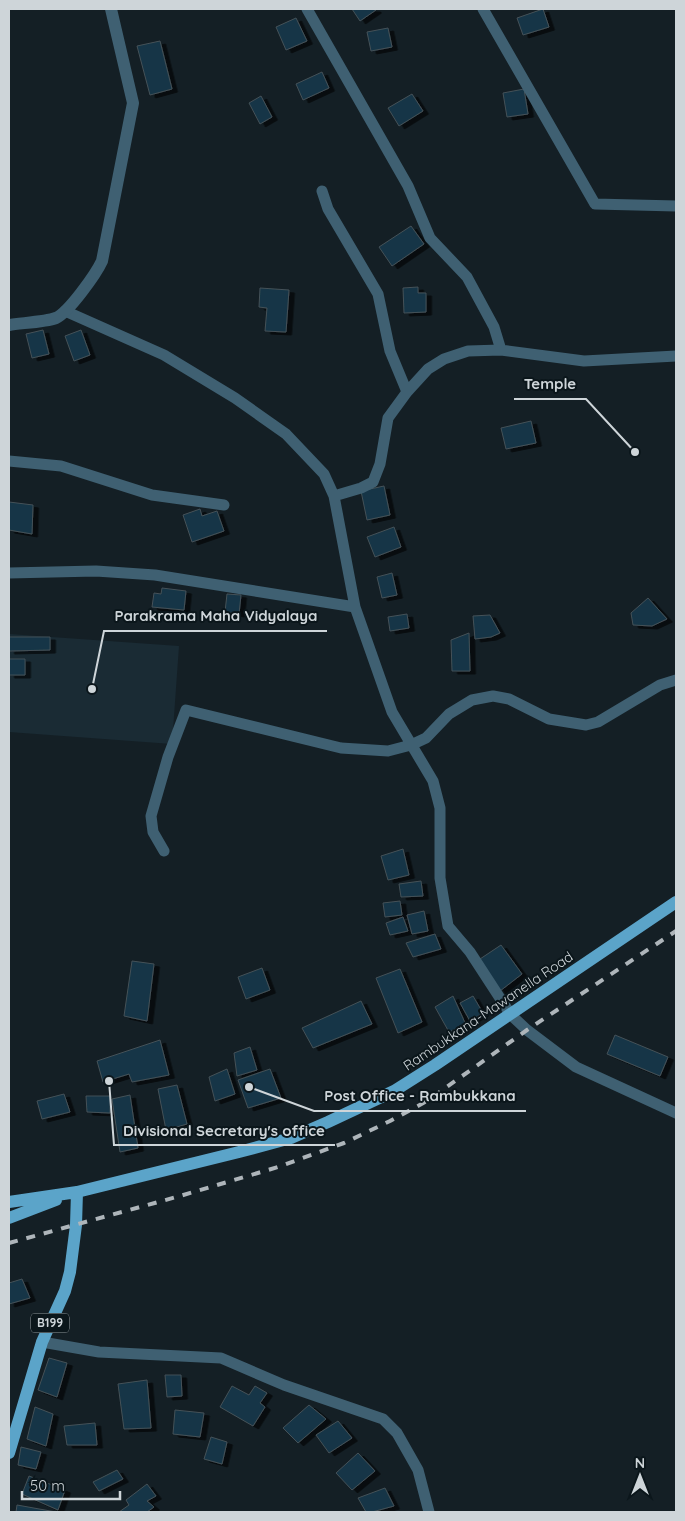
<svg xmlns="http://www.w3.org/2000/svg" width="685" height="1521" viewBox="0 0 685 1521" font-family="Quicksand,sans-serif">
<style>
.built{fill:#1a2b34}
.building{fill:#153646;stroke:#455158;filter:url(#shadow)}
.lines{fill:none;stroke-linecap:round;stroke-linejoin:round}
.minor{stroke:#3f6072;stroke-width:11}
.tertiary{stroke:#3f6072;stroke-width:12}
.primary{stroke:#5ba4c9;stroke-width:12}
.rail{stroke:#aeb5ba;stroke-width:4;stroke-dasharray:9 9;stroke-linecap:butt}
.labels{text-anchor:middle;stroke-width:4;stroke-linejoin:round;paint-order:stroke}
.shield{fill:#0b161b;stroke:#949ca0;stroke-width:1}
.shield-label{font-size:12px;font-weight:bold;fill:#ced5d9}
.street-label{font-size:14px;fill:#ced5d9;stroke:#0b161b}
.leader{fill:none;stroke:#ced5d9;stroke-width:2}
.callout-dot{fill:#ced5d9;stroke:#0b161b;stroke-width:2}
.callout-label{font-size:15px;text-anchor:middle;font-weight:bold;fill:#ced5d9;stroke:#0b161b;stroke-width:4;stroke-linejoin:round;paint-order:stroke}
</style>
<defs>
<filter id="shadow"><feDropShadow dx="5.5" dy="3" stdDeviation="0" flood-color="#0009"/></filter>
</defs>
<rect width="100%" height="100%" fill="#141f25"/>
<path class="built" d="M 9,634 L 179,646 L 172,744 L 9,732 Z"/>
<path class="building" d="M 352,9 L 375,9 L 376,10 L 360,21 Z
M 543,9 L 549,27 L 523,35 L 517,18 Z
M 296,18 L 307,41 L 286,50 L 276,27 Z
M 388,28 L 392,47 L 371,51 L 367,32 Z
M 160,41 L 172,89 L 150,95 L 137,46 Z
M 322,72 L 329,88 L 303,100 L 296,84 Z
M 524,89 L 528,114 L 507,117 L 503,93 Z
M 412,94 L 423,111 L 399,126 L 388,108 Z
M 261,96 L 272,117 L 260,124 L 249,103 Z
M 411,226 L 424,244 L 392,266 L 379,247 Z
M 418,287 L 418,293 L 426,293 L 426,312 L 404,313 L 403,288 Z
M 260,288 L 289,290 L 286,332 L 265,331 L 267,308 L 259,307 Z
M 43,330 L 49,354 L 32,358 L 26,334 Z
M 81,330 L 90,355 L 74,361 L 65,336 Z
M 531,421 L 536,443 L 506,449 L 501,428 Z
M 384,486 L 390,515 L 367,520 L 361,491 Z
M 9,502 L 33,505 L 32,534 L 9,530 Z
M 200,509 L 202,516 L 217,511 L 224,531 L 192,542 L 183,515 Z
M 394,527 L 401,547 L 375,557 L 367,537 Z
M 392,573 L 397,595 L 382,598 L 377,577 Z
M 162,588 L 186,591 L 184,610 L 152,607 L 154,593 L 161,594 Z
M 227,594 L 241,595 L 239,614 L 225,612 Z
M 648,598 L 667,619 L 652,626 L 633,625 L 631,613 Z
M 407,614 L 409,628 L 390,631 L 388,617 Z
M 490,615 L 500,633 L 491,637 L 475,639 L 473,616 Z
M 469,633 L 470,671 L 452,671 L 451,640 Z
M 9,637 L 50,637 L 50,650 L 9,651 Z
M 9,659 L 25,659 L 25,675 L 9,675 Z
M 403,849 L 409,875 L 388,880 L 381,856 Z
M 421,881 L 423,896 L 401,897 L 399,884 Z
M 400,901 L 402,915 L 385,917 L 383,903 Z
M 424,911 L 428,931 L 412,934 L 407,915 Z
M 403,917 L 408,931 L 390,935 L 386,923 Z
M 435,934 L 441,949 L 413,957 L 406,943 Z
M 501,945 L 522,974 L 500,991 L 480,959 Z
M 132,961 L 154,964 L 147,1021 L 124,1016 Z
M 262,968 L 270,990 L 246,999 L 238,977 Z
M 400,969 L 422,1022 L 398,1033 L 376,978 Z
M 453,996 L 466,1025 L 449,1032 L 435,1007 Z
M 473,996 L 483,1013 L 470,1021 L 460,1003 Z
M 361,1001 L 372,1024 L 313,1048 L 302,1028 Z
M 615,1035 L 668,1057 L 660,1076 L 607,1054 Z
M 160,1040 L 169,1075 L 132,1082 L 129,1074 L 103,1082 L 97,1061 Z
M 250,1047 L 257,1070 L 237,1076 L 234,1053 Z
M 227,1069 L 235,1094 L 215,1101 L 209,1077 Z
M 270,1069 L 281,1098 L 248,1108 L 238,1080 Z
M 177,1085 L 187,1124 L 166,1130 L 158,1089 Z
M 64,1094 L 70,1112 L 42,1119 L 37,1101 Z
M 130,1095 L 138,1148 L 120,1152 L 112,1099 Z
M 86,1096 L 110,1096 L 110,1113 L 87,1112 Z
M 22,1279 L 30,1298 L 9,1304 L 9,1283 Z
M 49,1358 L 67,1363 L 57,1397 L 38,1390 Z
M 165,1375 L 181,1375 L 182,1396 L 167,1397 Z
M 147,1380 L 151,1428 L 124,1429 L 118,1384 Z
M 232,1386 L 249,1395 L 255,1386 L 267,1393 L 260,1403 L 265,1407 L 253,1426 L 220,1407 Z
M 309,1405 L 326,1419 L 298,1443 L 283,1428 Z
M 35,1407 L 53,1414 L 46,1446 L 27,1439 Z
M 175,1410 L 204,1413 L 200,1437 L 173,1434 Z
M 338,1421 L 352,1438 L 329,1453 L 316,1435 Z
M 95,1423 L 97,1445 L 67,1445 L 64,1426 Z
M 211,1437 L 227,1442 L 222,1464 L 204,1459 Z
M 21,1447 L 41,1452 L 36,1469 L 18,1465 Z
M 358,1453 L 375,1471 L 352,1490 L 336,1473 Z
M 117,1470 L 123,1479 L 99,1491 L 93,1482 Z
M 29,1476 L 65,1490 L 58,1510 L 22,1494 Z
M 147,1484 L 156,1496 L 147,1501 L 154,1507 L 147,1512 L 119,1512 L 129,1505 L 126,1500 Z
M 385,1488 L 394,1506 L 372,1512 L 366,1512 L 358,1498 Z
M 17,1505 L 56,1512 L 16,1512 Z"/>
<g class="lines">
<path class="minor" d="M 307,9 L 408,186 L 430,238 L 467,277 L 494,327 L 501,350
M 483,9 L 595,204 L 676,206
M 322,191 L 328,209 L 378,294 L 390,351 L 407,392
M 65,311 L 164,355 L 235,398 L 286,434 L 324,474 L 334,496 L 355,607 L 392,712 L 433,781 L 440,808 L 440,878 L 448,926 L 470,952 L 511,1015 L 527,1030 L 576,1067 L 676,1113
M 9,461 L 61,466 L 152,495 L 224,505
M 334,496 L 361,488 L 373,482 L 380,464 L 388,418 L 407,392 L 428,369 L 444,359 L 468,351 L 501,350 L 584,361 L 676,356
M 9,573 L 96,571 L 155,575 L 355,607
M 164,851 L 153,832 L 151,816 L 168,757 L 186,710 L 341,748 L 388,751 L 411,745 L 426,738 L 449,714 L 472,700 L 493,696 L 509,699 L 549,719 L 586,725 L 598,722 L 660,685 L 676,680
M 42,1342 L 99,1352 L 221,1358 L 284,1385 L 383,1419 L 397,1433 L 418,1470 L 429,1512"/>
<path class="tertiary" d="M 9,325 C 21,323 45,322 56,318 C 69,312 96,274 102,261 L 133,103 L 111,9"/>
<path class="primary" d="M 9,1202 L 77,1192 L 239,1152 L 291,1138 L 328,1122 L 394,1091 L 435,1065 L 676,902
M 9,1218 L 56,1200
M 9,1453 L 42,1342 L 65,1291 L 70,1272 L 76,1225 L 77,1192"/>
<path class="rail" d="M 9,1243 L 180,1196 L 278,1167 L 344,1143 L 390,1121 L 427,1101 L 527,1030 L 676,931"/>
</g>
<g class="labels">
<rect class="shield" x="31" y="1313.5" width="38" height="19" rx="4"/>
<g class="shield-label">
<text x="50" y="1327">B199</text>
</g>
<g class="street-label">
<text transform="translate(488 1011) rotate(-34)" y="5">Rambukkana-Mawanella Road</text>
</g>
</g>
<path class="leader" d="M635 452L586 399H514M92 689L104 631H327M249 1087L314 1111H526M109 1081L114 1145H335"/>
<g class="callout-dot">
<circle cx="635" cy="452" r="5"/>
<circle cx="92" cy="689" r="5"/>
<circle cx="249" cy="1087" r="5"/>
<circle cx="109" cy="1081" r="5"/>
</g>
<g class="callout-label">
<text x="550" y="389">Temple</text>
<text x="216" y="621">Parakrama Maha Vidyalaya</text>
<text x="420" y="1101">Post Office - Rambukkana</text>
<text x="224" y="1136">Divisional Secretary's office</text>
</g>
<rect width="685" height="1521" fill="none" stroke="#ced5d9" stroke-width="20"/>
<g transform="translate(640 1476)" stroke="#0b161b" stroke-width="4" paint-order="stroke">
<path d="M0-4L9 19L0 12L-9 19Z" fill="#ced5d9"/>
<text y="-8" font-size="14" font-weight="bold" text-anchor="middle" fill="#ced5d9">N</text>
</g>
<path d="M22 1491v8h98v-8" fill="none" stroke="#ced5d9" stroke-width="2.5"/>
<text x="30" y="1491" font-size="15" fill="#ced5d9" stroke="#0b161b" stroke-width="4" paint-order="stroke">50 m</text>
</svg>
